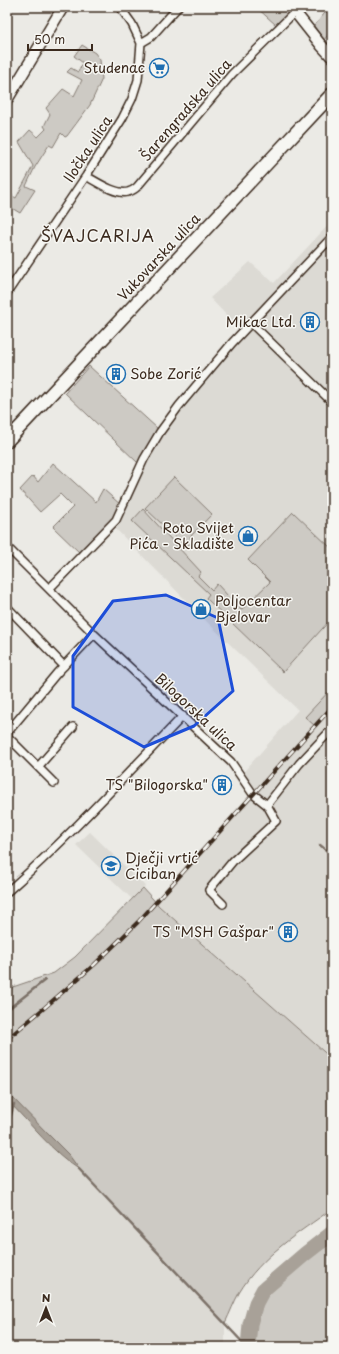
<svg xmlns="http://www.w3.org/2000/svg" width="339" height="1354" viewBox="0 0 339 1354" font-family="'Playpen Sans',sans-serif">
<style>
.built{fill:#dcdad4}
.green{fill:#cdcac4;stroke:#847a71}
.water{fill:#a8a198;stroke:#7c7167}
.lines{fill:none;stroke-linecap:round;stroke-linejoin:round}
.stream{stroke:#7c7167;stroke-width:2.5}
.river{stroke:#a8a198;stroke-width:15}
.street-casing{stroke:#3b2a1e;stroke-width:10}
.secondary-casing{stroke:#3b2a1e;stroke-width:13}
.primary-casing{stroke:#3b2a1e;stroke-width:15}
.street{stroke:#f6f6f2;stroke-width:7}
.secondary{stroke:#f6f6f2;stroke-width:10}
.primary{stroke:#f6f6f2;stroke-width:12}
.rail-casing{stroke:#3b2a1e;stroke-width:4}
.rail{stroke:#f6f6f2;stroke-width:2.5;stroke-dasharray:8;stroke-linecap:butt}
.marked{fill:#1d4ed8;fill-opacity:0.2;stroke:#1d4ed8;stroke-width:3;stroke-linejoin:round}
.labels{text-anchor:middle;stroke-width:3;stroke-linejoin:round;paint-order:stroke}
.poi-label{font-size:14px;fill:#3b2a1e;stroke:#f6f6f2;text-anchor:end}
.street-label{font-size:14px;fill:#3b2a1e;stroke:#f6f6f2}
.quarter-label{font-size:16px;letter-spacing:1px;fill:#3b2a1e;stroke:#f6f6f2}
</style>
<rect width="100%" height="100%" fill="#ebeae5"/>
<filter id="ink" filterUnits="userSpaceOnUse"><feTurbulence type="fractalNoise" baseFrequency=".025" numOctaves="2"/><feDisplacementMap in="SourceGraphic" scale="8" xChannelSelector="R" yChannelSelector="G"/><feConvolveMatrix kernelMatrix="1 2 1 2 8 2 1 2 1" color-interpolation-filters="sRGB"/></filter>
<g filter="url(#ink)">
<path class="built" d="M 332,221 L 332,1059 L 156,903 L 253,795 L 240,776 L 298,710 L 209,624 L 112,525 L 160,432 L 243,331 L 232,321 L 210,298 L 250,262 L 274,283 Z
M 90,832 L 145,886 L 133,900 L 76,845 Z
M 7,1093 L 225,1323 L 225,1347 L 7,1347 Z"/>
<path class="green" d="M 256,7 L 286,7 L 290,12 L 276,25 Z
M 330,7 L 332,7 L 332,32 L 331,31 L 324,40 L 314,26 Z
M 82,45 L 95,53 L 100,60 L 102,79 L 90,105 L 67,136 L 65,137 L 61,133 L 53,147 L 49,145 L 35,167 L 26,186 L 35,190 L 20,213 L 10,207 L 7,214 L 7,197 L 9,199 L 11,195 L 16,198 L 33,166 L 19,142 L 30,130 L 38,137 L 46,129 L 44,126 L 50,114 L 46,108 L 63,89 L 74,96 L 82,80 L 67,72 L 71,68 L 78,72 L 83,63 L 74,56 Z
M 89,366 L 158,429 L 138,463 L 65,393 Z
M 53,463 L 96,502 L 103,489 L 122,506 L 120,513 L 82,555 L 53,527 L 73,507 L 60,494 L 40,512 L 20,490 L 33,476 L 38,482 Z
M 174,477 L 212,514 L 190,537 L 195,542 L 189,545 L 184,545 L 145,508 Z
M 143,509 L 201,572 L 198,576 L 212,590 L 217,584 L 241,610 L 270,582 L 248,560 L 293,512 L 332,549 L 332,618 L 283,672 L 206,598 L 209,594 L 132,521 Z
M 332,688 L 332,708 L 315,726 L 305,717 Z
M 143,888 L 159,906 L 332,1059 L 332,1209 C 298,1233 261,1256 239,1293 C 234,1302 230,1313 225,1323 L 7,1093 L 7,989 L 54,973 L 75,957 Z
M 332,1243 L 332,1347 L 248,1347 L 250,1324 L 256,1303 L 263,1290 L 275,1279 Z"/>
<path class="water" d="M 7,1092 L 51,1137 L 69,1155 L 80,1170 C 52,1152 31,1124 7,1100 Z"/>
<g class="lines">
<path class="stream" d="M 320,845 L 332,855
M 7,1010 L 45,980
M 7,1130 L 14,1104
M 79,1169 L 247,1347"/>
<path class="river" d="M 248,1347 L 250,1324 L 256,1303 L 263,1290 L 305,1254 L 332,1233"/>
<defs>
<path id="street" d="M 141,43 L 151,37 L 178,7
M 86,176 C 97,182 116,195 128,192 C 131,191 135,189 137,187 L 232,74 L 295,12
M 7,293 L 86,176 L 122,119 L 132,99 L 138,80 L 141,43 L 132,24 L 120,7
M 251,323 L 332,402
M 7,547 L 94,634 L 231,762 L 253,794 L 267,805 L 276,821 L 233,861 L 209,890 L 223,904
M 50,588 L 116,520 L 144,459 L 160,432 L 179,406 L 232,343 L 332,237
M 7,607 L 64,666
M 7,733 L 57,673 L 94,634
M 7,736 L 54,783
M 38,767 L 73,727
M 267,805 L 299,764 L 332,729
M 7,892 C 69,837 125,776 183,716"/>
<path id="secondary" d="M 291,7 L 321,45 L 332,57
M 7,100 L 63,7"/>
<path id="primary" d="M 7,441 L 332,94"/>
</defs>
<use href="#street" class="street-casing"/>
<use href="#secondary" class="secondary-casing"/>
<use href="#primary" class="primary-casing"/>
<use href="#street" class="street"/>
<use href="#secondary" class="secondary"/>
<use href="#primary" class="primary"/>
<defs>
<path id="rail" d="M 7,1039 L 43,1009 L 94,965 L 138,922 L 332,707"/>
</defs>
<use href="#rail" class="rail-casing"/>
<use href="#rail" class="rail"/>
</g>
</g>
<path class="marked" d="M 166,595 L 218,618 L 233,691 L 194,726 L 144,747 L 73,707 L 73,656 L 113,601 Z"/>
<defs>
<symbol id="supermarket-ring" viewBox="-11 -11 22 22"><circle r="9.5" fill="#f6f6f2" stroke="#1f6fb2" stroke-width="1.5"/><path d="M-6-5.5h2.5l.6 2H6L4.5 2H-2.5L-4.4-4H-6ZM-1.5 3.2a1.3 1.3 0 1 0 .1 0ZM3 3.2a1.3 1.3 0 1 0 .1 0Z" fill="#1f6fb2"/></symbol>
<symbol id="building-ring" viewBox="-11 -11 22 22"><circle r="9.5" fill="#f6f6f2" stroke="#1f6fb2" stroke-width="1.5"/><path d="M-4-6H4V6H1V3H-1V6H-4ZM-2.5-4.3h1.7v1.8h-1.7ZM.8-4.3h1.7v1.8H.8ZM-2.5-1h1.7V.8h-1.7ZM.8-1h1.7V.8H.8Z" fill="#1f6fb2"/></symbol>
<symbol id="shop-ring" viewBox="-11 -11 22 22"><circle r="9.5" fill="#f6f6f2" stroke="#1f6fb2" stroke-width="1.5"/><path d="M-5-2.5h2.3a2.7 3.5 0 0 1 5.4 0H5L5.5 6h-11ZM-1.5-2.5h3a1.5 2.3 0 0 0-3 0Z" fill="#1f6fb2"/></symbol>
<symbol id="school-ring" viewBox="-11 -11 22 22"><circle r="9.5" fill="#f6f6f2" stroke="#1f6fb2" stroke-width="1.5"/><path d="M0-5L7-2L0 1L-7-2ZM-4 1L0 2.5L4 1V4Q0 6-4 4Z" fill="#1f6fb2"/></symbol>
</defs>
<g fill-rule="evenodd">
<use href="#supermarket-ring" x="148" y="57" width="22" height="22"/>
<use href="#building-ring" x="299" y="311" width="22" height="22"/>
<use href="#building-ring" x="105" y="363" width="22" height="22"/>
<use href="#shop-ring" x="237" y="525" width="22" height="22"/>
<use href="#shop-ring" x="190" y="598" width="22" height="22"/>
<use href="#building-ring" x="211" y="774" width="22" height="22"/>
<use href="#school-ring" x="100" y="855" width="22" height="22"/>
<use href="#building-ring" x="277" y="921" width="22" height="22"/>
</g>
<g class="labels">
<g class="poi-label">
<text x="145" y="73">Studenac</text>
<text x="296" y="327">Mikac Ltd.</text>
<text x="130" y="379" text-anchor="start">Sobe Zorić</text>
<text x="234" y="533">Roto Svijet<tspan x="234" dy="16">Pića - Skladište</tspan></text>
<text x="215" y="606" text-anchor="start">Poljocentar<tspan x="215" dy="16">Bjelovar</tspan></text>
<text x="208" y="790">TS "Bilogorska"</text>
<text x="125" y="863" text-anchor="start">Dječji vrtić<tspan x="125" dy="16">Ciciban</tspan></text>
<text x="274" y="937">TS "MSH Gašpar"</text>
</g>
<g class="street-label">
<text transform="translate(186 110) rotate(-49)" y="5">Šarengradska ulica</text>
<text transform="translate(88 149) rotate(-57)" y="5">Iločka ulica</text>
<text transform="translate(159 257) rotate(-47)" y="5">Vukovarska ulica</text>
<text transform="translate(196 712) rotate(43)" y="5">Bilogorska ulica</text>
</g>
<g class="quarter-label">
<text x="98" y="242">ŠVAJCARIJA</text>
</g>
</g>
<rect width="339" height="1354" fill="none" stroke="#f6f6f2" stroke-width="24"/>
<rect x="12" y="12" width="315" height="1330" fill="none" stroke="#3b2a1e" stroke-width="1.5" filter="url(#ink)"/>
<g transform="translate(46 1308)" stroke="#f6f6f2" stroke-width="3" paint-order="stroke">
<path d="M0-3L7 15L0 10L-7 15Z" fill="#3b2a1e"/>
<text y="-6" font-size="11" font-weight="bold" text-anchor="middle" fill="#3b2a1e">N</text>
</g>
<path d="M28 44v6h64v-6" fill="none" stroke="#3b2a1e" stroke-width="2"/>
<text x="34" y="44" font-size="12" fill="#3b2a1e" stroke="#f6f6f2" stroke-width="3" paint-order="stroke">50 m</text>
</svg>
